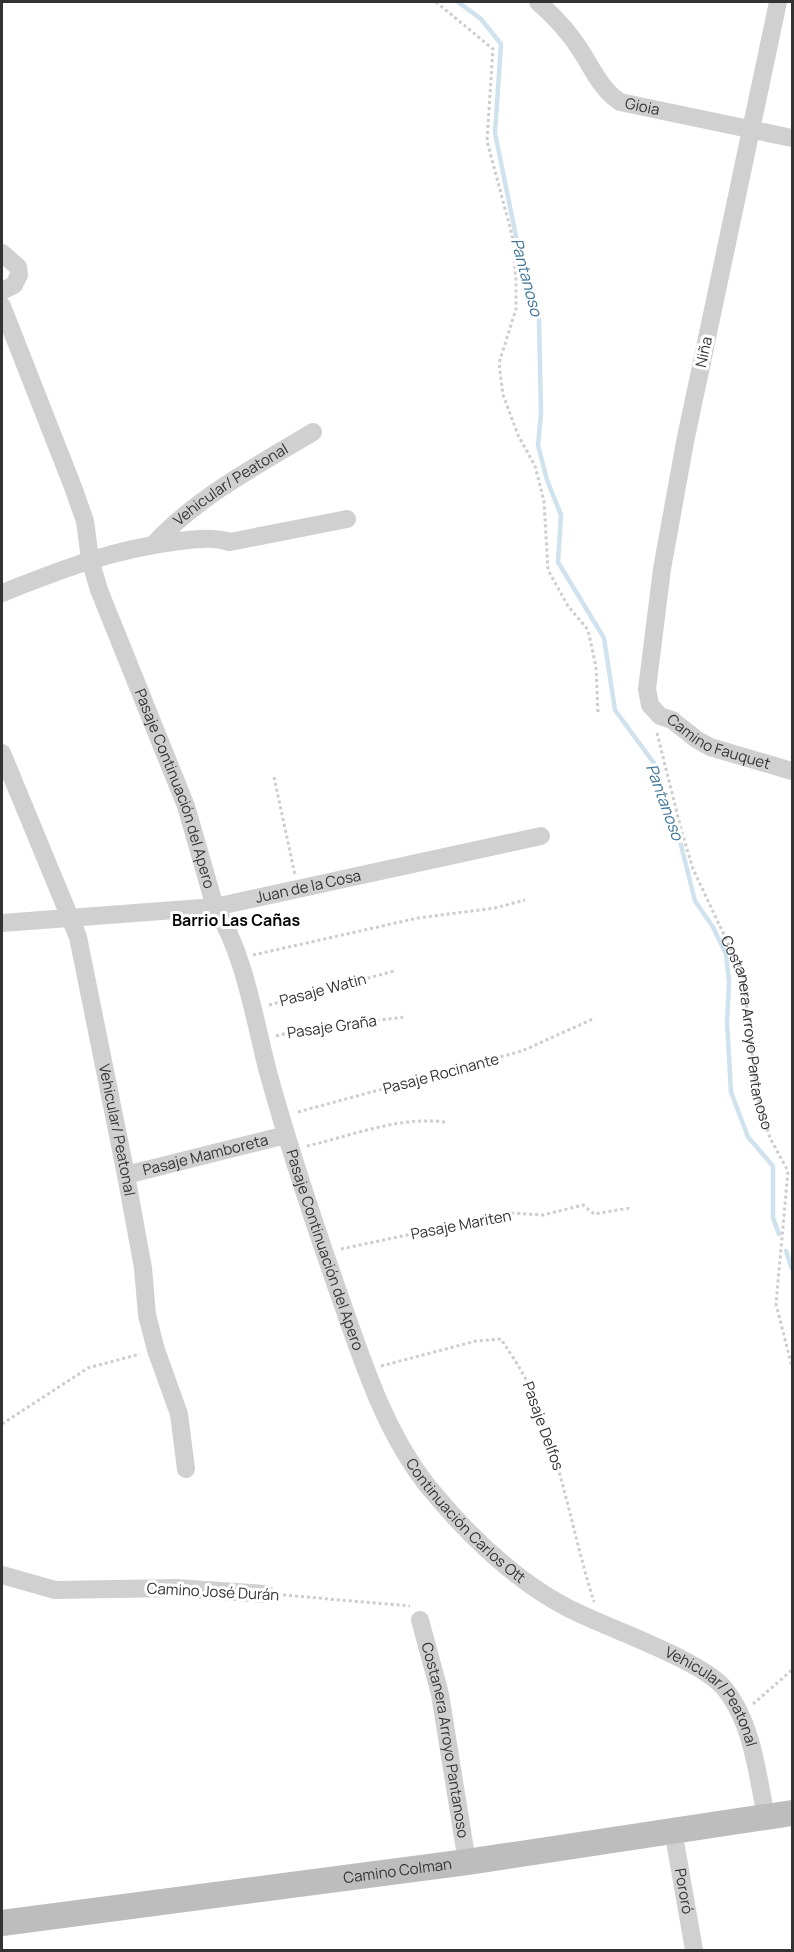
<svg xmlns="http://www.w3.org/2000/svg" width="794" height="1952" viewBox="0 0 794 1952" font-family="Manrope,sans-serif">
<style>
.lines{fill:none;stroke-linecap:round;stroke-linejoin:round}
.stream{stroke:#cfe2ee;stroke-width:4.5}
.path{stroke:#cdcdcd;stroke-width:3;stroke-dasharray:3 3;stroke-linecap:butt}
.street{stroke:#d0d0d0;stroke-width:18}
.secondary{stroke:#bdbdbd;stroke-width:26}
.labels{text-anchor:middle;stroke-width:6;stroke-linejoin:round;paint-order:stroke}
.street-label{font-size:15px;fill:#333;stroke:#fff}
.water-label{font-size:16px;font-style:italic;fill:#3f7597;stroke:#fff}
.neighbourhood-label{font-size:16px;font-weight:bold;fill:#000;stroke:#fff}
</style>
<rect width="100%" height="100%" fill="#fff"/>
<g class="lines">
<path class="stream" d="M 458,2 L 481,19 L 501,44 L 495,133 L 522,266 L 539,319 L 541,413 L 538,445 L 547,480 L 561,515 L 558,562 L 604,638 L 615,710 L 656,766 L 666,804 L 677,829 L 695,901 L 713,927 L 726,954 L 729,982 L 727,1022 L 731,1092 L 748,1137 L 773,1166 L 773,1218 L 779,1234
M 786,1251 L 792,1269"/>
<g class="path">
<path d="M 436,2 L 493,49 L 487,141 L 512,235 L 516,279 L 516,309 L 499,363 L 503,395 L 518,435 L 535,466 L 544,501 L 548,570 L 568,606 L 588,630 L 596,667 L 598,713"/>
<path id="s1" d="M 657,733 L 681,829 L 693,869 L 743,975 L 757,1095 L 770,1138 L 788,1171 L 776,1304 L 792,1367"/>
<path d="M 274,777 L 295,875"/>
<path d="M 253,955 L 418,918 L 495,908 L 525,900"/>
<path d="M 269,1005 L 394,971"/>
<path d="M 276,1036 L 303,1029 L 405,1017"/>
<path d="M 298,1112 L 522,1051 L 595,1018"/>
<path d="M 307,1146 C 351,1136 399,1116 445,1122"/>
<path d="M 341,1249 L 511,1213 L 543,1215 L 583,1205 L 594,1214 L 630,1208"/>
<path d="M 381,1366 L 476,1341 L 501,1339 C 510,1353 520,1367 527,1382 C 560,1452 571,1529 594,1602"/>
<path d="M 2,1424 L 88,1368 L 140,1354"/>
<path d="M 283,1595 L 410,1606"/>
<path d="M 753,1704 L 792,1670"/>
</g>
<g class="street">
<path id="s2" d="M 538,2 C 554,16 569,32 581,51 C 593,70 601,89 620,102 L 792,138"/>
<path id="s3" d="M 778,2 L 685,442 L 662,569 L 647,689 L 650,705 L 660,716 L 672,720 L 696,739 L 710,747 L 792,771"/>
<path d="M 2,253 L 18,267 L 19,275 L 14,285 L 2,291"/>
<path id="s4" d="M 2,306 L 73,487 L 85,521 L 90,559 L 99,590 L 186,806 L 215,907 C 245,955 254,1018 268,1072 C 289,1148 314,1223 340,1297 C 363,1362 384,1430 427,1485 C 465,1532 512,1578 566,1607 C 603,1627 701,1659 725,1689 C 753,1724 757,1774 766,1816"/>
<path id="s5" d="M 153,545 C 198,496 257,466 313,432"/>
<path d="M 2,593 C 63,569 113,549 180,541 C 198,539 213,537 230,542 L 347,519"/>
<path id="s6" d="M 2,753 L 78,937 L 126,1175 L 143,1268 L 147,1315 L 156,1350 L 179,1414 L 186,1469"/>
<path id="s7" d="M 2,923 L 215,907 L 541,836"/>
<path id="s8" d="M 126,1175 L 286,1135"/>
<path d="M 2,1575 L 55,1590 L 176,1588 L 266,1594"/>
<path id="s9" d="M 420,1620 L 440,1694 L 467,1862"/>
<path id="s10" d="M 673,1830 L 694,1950"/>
</g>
<path class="secondary" id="s11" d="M 2,1923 L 467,1862 L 792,1813"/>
</g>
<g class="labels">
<g class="street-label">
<text dy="5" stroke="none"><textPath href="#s2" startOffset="153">Gioia</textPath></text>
<text transform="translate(704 352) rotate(-78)" y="5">Niña</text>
<text dy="5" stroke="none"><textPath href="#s5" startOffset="99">Vehicular/ Peatonal</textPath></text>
<text dy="5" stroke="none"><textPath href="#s3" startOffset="796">Camino Fauquet</textPath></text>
<text dy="5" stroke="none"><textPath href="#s4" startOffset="514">Pasaje Continuación del Apero</textPath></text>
<text dy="5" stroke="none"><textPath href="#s7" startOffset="309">Juan de la Cosa</textPath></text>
<text transform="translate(323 990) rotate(-15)" y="5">Pasaje Watin</text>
<text transform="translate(332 1027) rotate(-8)" y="5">Pasaje Graña</text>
<text dy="5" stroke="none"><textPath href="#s1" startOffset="315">Costanera Arroyo Pantanoso</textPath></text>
<text transform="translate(441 1074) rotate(-15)" y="5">Pasaje Rocinante</text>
<text dy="5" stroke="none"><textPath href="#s6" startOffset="396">Vehicular/ Peatonal</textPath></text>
<text dy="5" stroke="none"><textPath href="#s8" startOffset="82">Pasaje Mamboreta</textPath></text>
<text transform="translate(461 1225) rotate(-11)" y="5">Pasaje Mariten</text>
<text dy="5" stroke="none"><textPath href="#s4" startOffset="1000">Pasaje Continuación del Apero</textPath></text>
<text transform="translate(543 1426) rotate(70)" y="5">Pasaje Delfos</text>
<text dy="5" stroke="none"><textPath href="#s4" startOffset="1310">Continuación Carlos Ott</textPath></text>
<text transform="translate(213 1592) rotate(3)" y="5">Camino José Durán</text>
<text dy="5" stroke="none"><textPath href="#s4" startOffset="1620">Vehicular/ Peatonal</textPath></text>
<text dy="5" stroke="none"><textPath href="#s9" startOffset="123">Costanera Arroyo Pantanoso</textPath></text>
<text dy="5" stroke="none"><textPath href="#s11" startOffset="399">Camino Colman</textPath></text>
<text dy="5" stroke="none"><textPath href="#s10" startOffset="62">Pororó</textPath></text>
</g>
<g class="water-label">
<text transform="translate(527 277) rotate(75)" y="6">Pantanoso</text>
<text transform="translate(665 802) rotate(70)" y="6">Pantanoso</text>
</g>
<g class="neighbourhood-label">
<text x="236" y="926">Barrio Las Cañas</text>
</g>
</g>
<rect width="794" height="1952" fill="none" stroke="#333333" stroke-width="6"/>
</svg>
